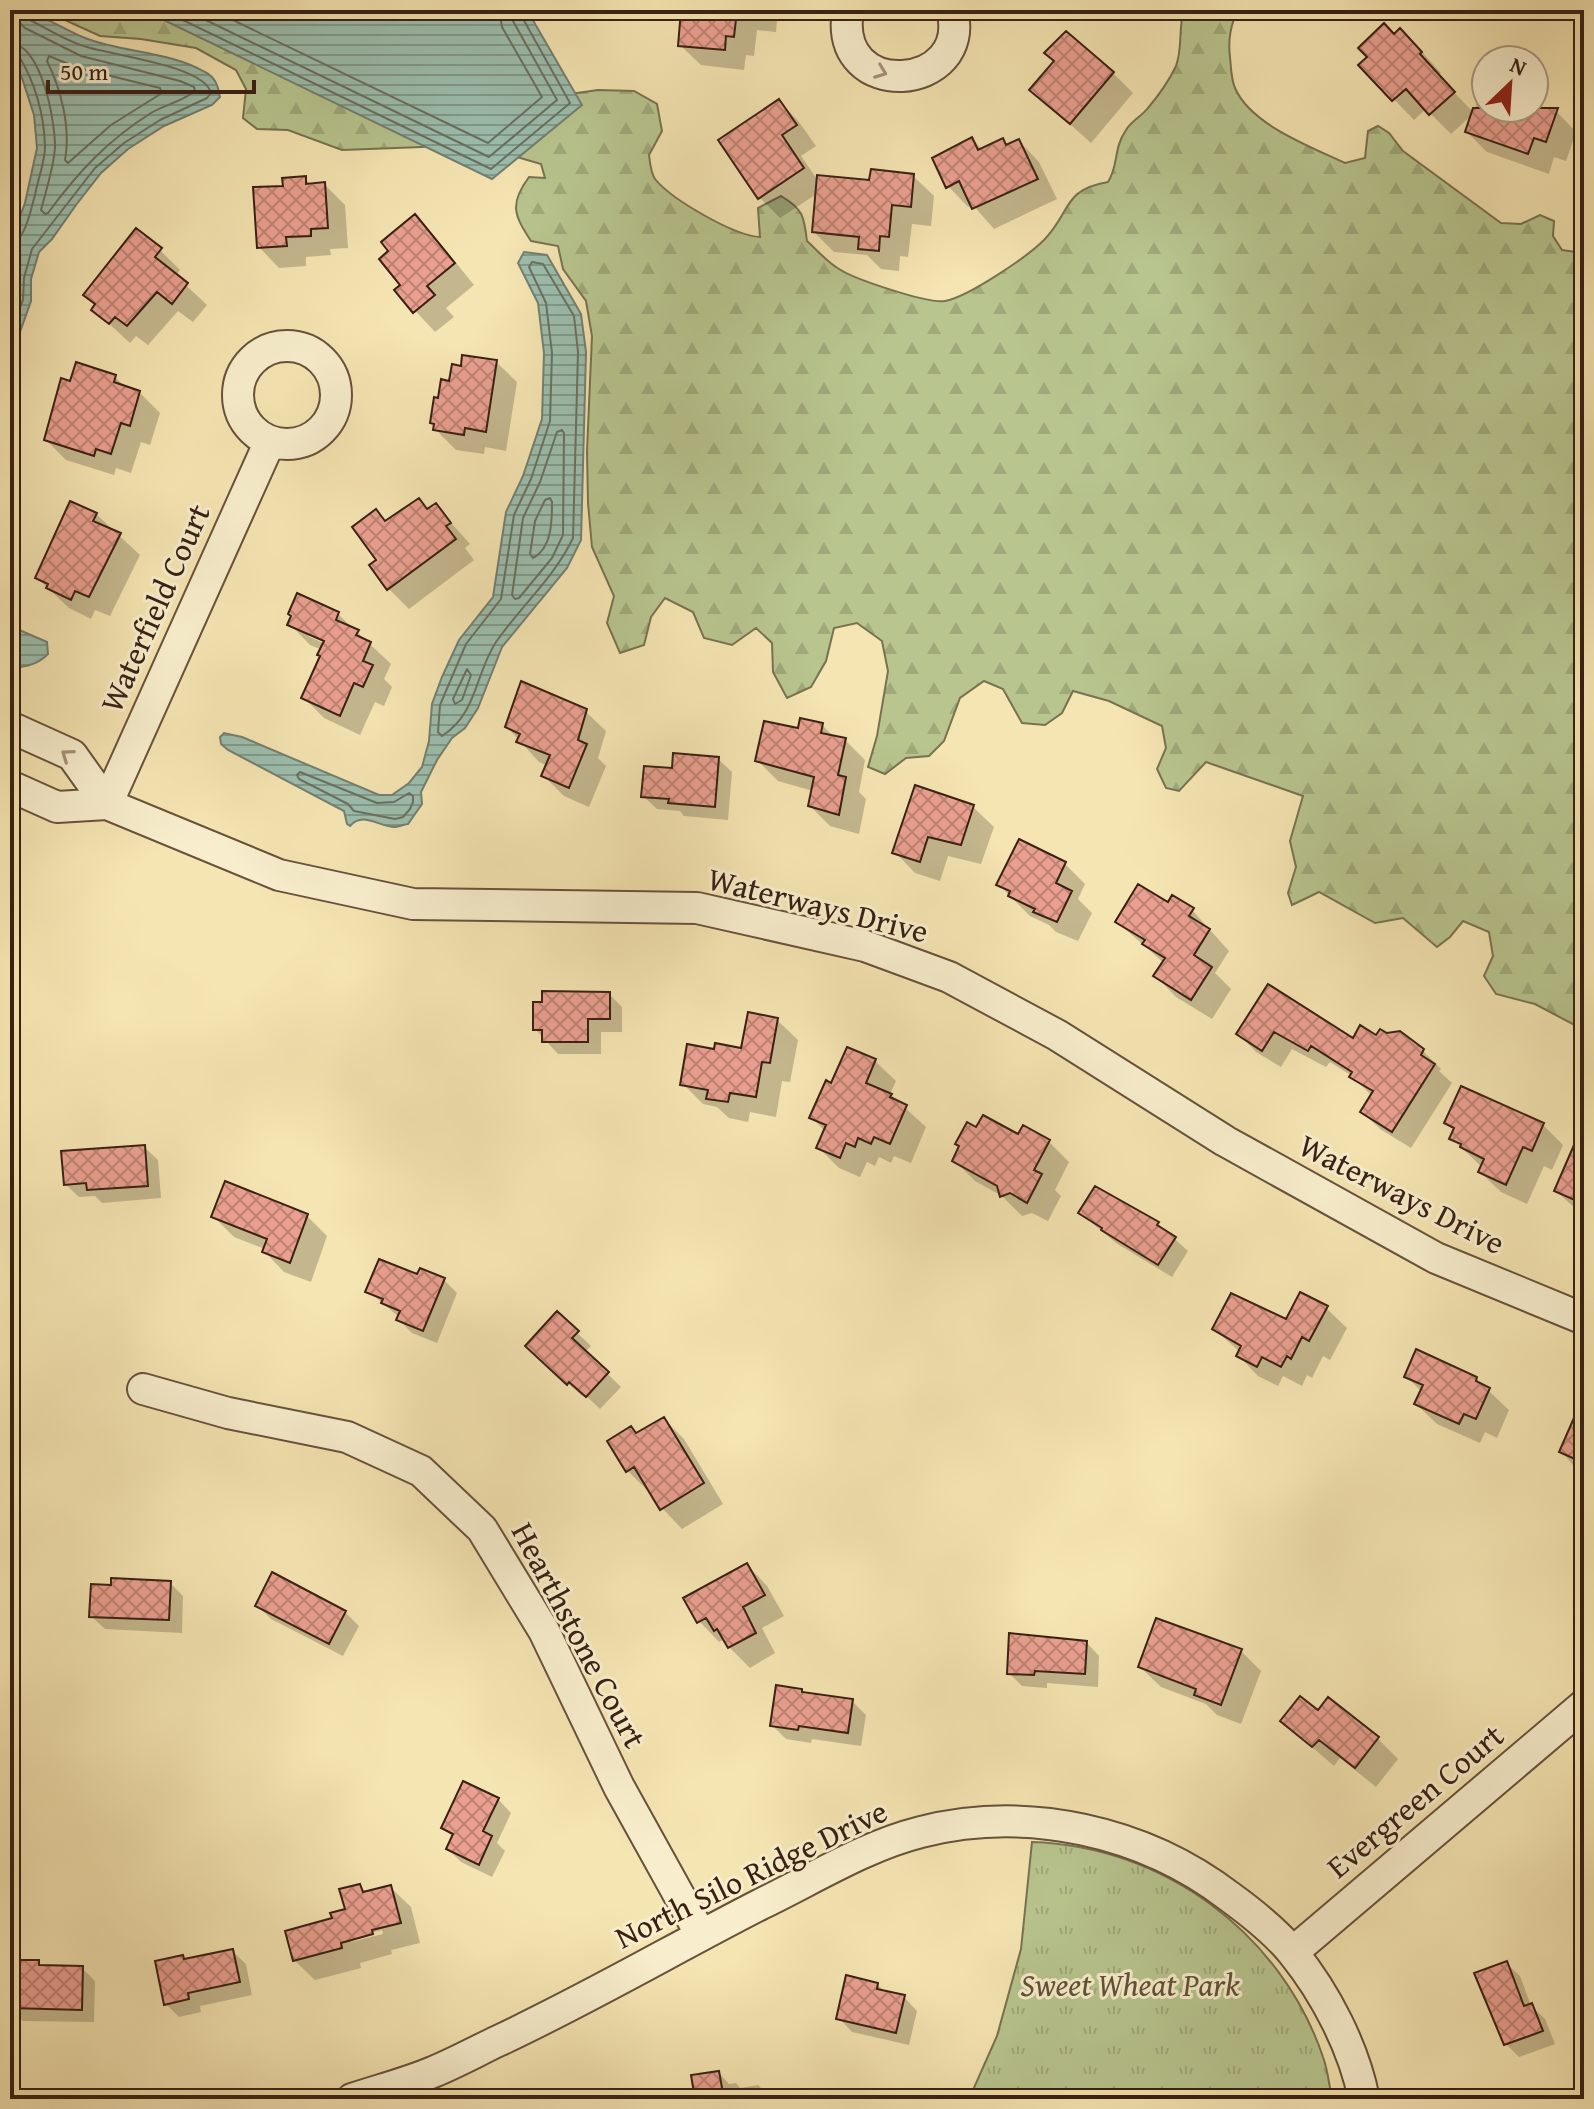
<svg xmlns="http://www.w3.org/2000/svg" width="1594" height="2109" viewBox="0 0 1594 2109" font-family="'Gentium Book Plus',serif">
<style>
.forest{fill:url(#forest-firs);stroke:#787251;stroke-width:2}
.park{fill:url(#park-tufts);stroke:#787251;stroke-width:2}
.water{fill:url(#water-rules);stroke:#747f71;stroke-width:2}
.shadow{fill:#0003;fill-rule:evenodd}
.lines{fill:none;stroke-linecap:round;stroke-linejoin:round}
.shore{stroke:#6a7061;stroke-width:2}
.building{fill:url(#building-cross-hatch);stroke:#392013;stroke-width:2}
.minor-casing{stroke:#68513b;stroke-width:34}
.minor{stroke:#f8eecd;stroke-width:30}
.oneway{stroke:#a29179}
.labels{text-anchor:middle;stroke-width:6;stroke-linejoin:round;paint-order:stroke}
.street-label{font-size:32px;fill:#392013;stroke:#f8eecd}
.park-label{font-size:32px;font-style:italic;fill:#5f5238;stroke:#f8eecd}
</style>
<defs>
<pattern id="forest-firs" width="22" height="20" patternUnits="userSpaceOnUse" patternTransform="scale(2)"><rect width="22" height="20" fill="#b8c58f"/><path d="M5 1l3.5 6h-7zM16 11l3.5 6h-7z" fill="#9fa97a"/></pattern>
<pattern id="park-tufts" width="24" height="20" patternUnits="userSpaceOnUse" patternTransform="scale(2)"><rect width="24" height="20" fill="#b8c58f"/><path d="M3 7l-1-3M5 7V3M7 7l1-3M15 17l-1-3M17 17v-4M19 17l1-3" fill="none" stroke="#9fa97a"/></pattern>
<pattern id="water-rules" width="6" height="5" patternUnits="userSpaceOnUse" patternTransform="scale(2)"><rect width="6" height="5" fill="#9cbfaf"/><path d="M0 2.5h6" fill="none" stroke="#809b8d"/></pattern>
<pattern id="building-cross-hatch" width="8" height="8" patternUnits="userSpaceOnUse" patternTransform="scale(2)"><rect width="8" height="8" fill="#eaa090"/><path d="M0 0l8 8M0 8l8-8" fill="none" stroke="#bf8274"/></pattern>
</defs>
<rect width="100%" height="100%" fill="#f5e5b2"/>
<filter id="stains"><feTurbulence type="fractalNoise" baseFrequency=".0025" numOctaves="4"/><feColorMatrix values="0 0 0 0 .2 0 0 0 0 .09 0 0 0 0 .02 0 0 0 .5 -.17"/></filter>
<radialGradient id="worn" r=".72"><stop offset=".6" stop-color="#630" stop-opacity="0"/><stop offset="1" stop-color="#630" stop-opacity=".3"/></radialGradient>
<path class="forest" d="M 43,10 L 255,10 L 556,96 L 598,90 L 634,91 L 657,104 L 662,131 L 649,155 C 650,163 651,174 655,179 C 672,200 735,236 760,237 L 758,208 L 781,196 C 803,209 804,216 807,241 C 817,250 827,262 839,269 C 854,279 928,304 945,301 C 968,297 1027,257 1044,240 C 1072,211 1062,190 1108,182 C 1119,165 1113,149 1126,130 C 1131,121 1142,116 1148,108 C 1158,96 1170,79 1176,66 C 1183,47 1178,28 1184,10 L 1239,10 C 1230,23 1228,42 1230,57 C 1231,67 1231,79 1235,88 C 1251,125 1311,147 1345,163 L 1365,158 L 1368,131 L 1378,126 L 1389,133 L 1403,151 L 1501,223 L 1521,224 L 1540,215 L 1554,221 L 1553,236 L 1562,250 L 1576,252 L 1584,249 L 1584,1030 L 1535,1004 L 1496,994 L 1484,976 L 1493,956 L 1489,932 L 1463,921 L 1450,937 L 1437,947 L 1403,918 L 1375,923 L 1319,892 L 1292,905 L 1288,893 L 1296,867 L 1290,841 L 1303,796 L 1206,762 L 1179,791 L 1166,788 L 1157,769 L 1166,748 L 1162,726 L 1109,701 L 1073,691 L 1062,713 L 1045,725 L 1022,723 L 1003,689 L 984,681 L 960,698 L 944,741 L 929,756 L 906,758 L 885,774 L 868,767 L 877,736 L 888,671 L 882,641 L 857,623 L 834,628 L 826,661 L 811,687 L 787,698 L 773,672 L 772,643 L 756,628 L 732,645 L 704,638 L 693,612 L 665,598 L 651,617 L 644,645 L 620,653 L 607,623 L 614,596 L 592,547 L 588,503 L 587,451 L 592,336 L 586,301 L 563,269 L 558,246 L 531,241 C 514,215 509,204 529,177 L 545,178 L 541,164 L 500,152 L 449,146 L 342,150 L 288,130 L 257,129 L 243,118 L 246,89 L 236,70 L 196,48 L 141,39 L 100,36 Z"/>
<path class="park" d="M 1032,1842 C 1163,1846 1281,1933 1323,2057 C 1328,2070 1329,2085 1332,2099 L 969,2099 L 997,2036 L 1021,1949 Z"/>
<path class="water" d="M 10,10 C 39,10 59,28 85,38 C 123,53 169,51 205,72 C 216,78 218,86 220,97 L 212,105 L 164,126 L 128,149 L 101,173 L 76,205 L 52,239 L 39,252 L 31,279 L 31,301 L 10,360 L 10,243 L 25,203 L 37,148 L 34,115 L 22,78 L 10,55 Z
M 143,10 L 527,10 L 582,105 L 492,179 Z
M 524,252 L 547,255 L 581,314 L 586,352 L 581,540 L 567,568 L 502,647 L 478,708 L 465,728 L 452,738 L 437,760 L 421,792 L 422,804 L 408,824 C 407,824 396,827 395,827 C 379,827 363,811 350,826 L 347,824 L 344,811 L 228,750 L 221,744 L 220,737 L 224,733 L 242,737 L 379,795 L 392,795 L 409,783 L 422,767 L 429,741 L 432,704 L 442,677 L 459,640 L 493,597 L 506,512 L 523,476 L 542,419 L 544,353 L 538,303 L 518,263 Z
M 10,626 L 47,642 L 48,654 C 38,664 24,668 10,667 Z"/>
<path class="shadow" d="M 683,10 L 778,10 L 776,32 L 757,30 L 754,56 L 746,55 L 744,70 L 701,65 L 680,45 Z
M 1330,10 L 1361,10 L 1361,11 L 1332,12 Z
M 1395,37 L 1421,51 L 1441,73 L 1438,76 L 1474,113 L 1451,134 L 1426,109 L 1414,120 L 1361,65 Z
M 1113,73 L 1133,93 L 1091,143 L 1032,90 Z
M 1479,97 L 1486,100 L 1486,108 L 1534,108 L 1534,104 L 1556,111 L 1576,132 L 1566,161 L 1554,157 L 1549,174 L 1487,152 L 1467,132 Z
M 779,101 L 799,122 L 816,146 L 801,156 L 819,182 L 871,182 L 913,176 L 934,196 L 931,226 L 912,224 L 908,257 L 900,256 L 899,271 L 881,269 L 867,255 L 834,252 L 814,232 L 818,193 L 780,218 L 760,198 L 721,141 Z
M 972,139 L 983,150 L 1002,141 L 1008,146 L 1019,141 L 1039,162 L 1057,199 L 994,229 L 973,205 L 968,207 L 948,186 Z
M 305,179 L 312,185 L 324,184 L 345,205 L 348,248 L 330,249 L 331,255 L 306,257 L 306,266 L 279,268 L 259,247 L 285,188 Z
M 415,216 L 435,237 L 474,285 L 446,308 L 454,317 L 435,332 L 397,291 L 403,286 L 391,251 Z
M 160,250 L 180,270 L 176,276 L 207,305 L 193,322 L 178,311 L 148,345 L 136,336 L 130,343 L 93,309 Z
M 496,362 L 517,382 L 506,451 L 485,447 L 484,454 L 456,450 L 435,429 L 432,422 L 440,400 L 463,368 Z
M 115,377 L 127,389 L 139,392 L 160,413 L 150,445 L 141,442 L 131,473 L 116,468 L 114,475 L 66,460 L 46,440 L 71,383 Z
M 436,506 L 470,544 L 465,548 L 474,560 L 409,609 L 389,589 L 371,566 L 379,560 L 386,522 L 429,511 Z
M 96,514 L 140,555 L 110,616 L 95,610 L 91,619 L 69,608 L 37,578 Z
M 338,614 L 391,664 L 384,679 L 392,687 L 384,706 L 375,702 L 360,735 L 324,718 L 304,698 L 322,656 L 322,650 L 310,645 L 290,624 ZM 308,632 L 334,643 L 332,647 L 308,636 Z
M 585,711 L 606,731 L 598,758 L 606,766 L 589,807 L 564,796 L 544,776 L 548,766 L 539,762 L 507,727 Z
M 822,725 L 835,738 L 845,740 L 865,760 L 859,792 L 866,799 L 859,834 L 830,826 L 810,806 L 813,791 L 778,781 L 758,761 L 800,730 Z
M 718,759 L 732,772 L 728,820 L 684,816 L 680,811 L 657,809 L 643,796 L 673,770 Z
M 973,807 L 994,827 L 981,864 L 948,856 L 940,881 L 915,873 L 895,852 Z
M 1020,842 L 1065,864 L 1085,884 L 1078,899 L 1092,913 L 1078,941 L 1056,932 L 1049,925 L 1030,916 L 999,885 Z
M 1168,905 L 1192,910 L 1229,951 L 1215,973 L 1231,989 L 1212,1019 L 1176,997 L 1156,976 L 1164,963 L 1117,922 Z
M 1268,987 L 1353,1040 L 1377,1037 L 1423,1051 L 1441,1069 L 1439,1071 L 1452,1083 L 1411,1148 L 1380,1129 L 1362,1112 L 1372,1096 L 1352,1076 L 1330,1062 L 1326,1067 L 1292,1049 L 1281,1067 L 1256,1052 L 1239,1034 Z
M 609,994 L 622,1007 L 622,1032 L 601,1032 L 601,1054 L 558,1054 L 535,1029 Z
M 777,1020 L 798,1040 L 790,1082 L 782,1081 L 776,1117 L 750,1112 L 748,1122 L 729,1118 L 717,1107 L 703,1104 L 683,1084 L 743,1050 Z
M 848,1049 L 875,1061 L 896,1081 L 890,1094 L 926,1127 L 911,1163 L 894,1156 L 891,1163 L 879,1157 L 875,1166 L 867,1162 L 860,1177 L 839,1168 L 819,1148 L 826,1132 L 812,1118 L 832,1086 Z
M 1446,1123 L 1543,1125 L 1563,1145 L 1552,1170 L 1544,1166 L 1527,1204 L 1501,1192 L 1480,1172 L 1482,1167 L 1451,1138 L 1455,1131 Z
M 977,1130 L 1049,1142 L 1069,1162 L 1055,1190 L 1061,1196 L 1048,1221 L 1032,1213 L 1022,1216 L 1002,1196 L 975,1181 L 954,1160 Z
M 144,1147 L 158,1160 L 161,1198 L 102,1203 L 95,1196 L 79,1197 L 65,1184 Z
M 1584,1157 L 1584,1216 L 1556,1191 Z
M 1096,1188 L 1158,1224 L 1188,1251 L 1172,1277 L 1116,1243 L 1080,1213 Z
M 307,1216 L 327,1236 L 311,1282 L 284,1272 L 264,1251 L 265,1249 L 234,1237 L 214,1217 Z
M 10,1230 L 20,1239 L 10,1249 Z
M 418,1277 L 444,1280 L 457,1293 L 437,1343 L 412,1333 L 398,1319 L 399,1317 L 368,1291 Z
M 1326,1308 L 1347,1328 L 1330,1360 L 1323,1356 L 1312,1378 L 1307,1375 L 1302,1386 L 1283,1376 L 1278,1386 L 1258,1376 L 1238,1355 L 1240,1352 L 1214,1329 L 1287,1322 Z
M 557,1314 L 591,1346 L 585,1352 L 621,1387 L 600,1409 L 584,1394 L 582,1396 L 541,1359 Z
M 1406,1376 L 1476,1379 L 1509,1410 L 1497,1438 L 1485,1432 L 1480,1443 L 1437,1424 L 1416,1404 L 1422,1392 Z
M 664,1419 L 684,1439 L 723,1504 L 682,1529 L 662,1508 L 650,1489 L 648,1491 L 627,1470 L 637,1435 Z
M 1584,1427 L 1584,1493 L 1578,1488 L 1583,1477 L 1562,1452 Z
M 747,1565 L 767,1586 L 784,1616 L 762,1628 L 775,1653 L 750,1668 L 729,1647 L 725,1639 L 719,1642 L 699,1621 Z
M 273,1575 L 345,1612 L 359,1626 L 343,1656 L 271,1619 L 257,1605 Z
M 170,1583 L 183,1596 L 182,1633 L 105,1629 L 91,1616 Z
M 1086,1642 L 1099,1656 L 1098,1687 L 1047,1683 L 1047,1688 L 1022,1686 L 1009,1673 Z
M 1241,1651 L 1261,1671 L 1241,1724 L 1217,1715 L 1206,1704 L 1161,1687 L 1140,1667 Z
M 801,1691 L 805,1695 L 852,1701 L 866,1715 L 861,1746 L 812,1739 L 811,1743 L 786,1739 L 772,1725 Z
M 1329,1700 L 1378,1739 L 1398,1759 L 1376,1787 L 1340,1758 L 1334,1766 L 1282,1721 L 1318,1713 Z
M 498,1799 L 511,1813 L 497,1843 L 505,1851 L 492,1877 L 461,1862 L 448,1849 L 453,1838 L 443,1827 Z
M 360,1886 L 367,1893 L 390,1887 L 411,1907 L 420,1943 L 391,1950 L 392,1954 L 360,1963 L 361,1968 L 315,1980 L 294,1960 L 334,1920 L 347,1911 ZM 382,1930 L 383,1934 L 351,1942 L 351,1938 Z
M 232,1951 L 246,1964 L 252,1995 L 200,2006 L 201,2012 L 179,2017 L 166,2004 L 183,1957 L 186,1960 Z
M 38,1962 L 43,1967 L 82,1968 L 95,1981 L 94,2022 L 23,2021 L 10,2008 Z
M 1506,1963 L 1520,1976 L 1531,2006 L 1545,2019 L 1555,2044 L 1519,2057 L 1506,2044 Z
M 877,1984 L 886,1993 L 904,1997 L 917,2011 L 909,2045 L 852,2032 L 839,2018 Z
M 719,2073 L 729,2084 L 736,2083 L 740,2088 L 758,2085 L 772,2099 L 697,2099 Z"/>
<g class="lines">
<path class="shore" d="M 162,10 L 491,169 L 570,103 L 522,17 L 521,10
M 185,10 L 489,157 L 557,100 L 513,21 L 511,10
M 212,10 L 488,143 L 542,97 L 502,27 L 499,10
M 10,43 C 42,45 55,121 55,147 C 54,167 46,190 41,210 L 45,214 L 48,213 C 78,172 108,140 151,113 C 165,105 183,101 195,91 L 194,87 L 180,81 L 81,56 L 25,28 L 18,21 L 16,10
M 10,53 L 19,56 C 35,83 44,115 45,146 C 45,162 38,179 35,195 C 31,209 27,230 17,241 L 10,242
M 49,56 L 78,68 L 160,88 L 162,93 L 111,125 L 68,163 L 65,160 C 71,128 61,89 47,61 Z
M 532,262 L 543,264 L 574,316 L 578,352 L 573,538 C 554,578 521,606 496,642 C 475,674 477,714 442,736 L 438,732 L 440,705 L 466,644 L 501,599 L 514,515 L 531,479 L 550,421 L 552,353 L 546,303 L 529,267 Z
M 10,333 L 23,300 L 24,278 L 32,249 L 95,168 L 124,143 L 160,120 L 207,98 L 211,93 C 205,66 112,55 87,47 C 67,42 48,29 30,20 L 26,10
M 562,430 L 564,433 L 563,535 L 552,558 L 519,598 L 515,599 L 512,595 L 523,518 L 540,482 L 557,432 Z
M 550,498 L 552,502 C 552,521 552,548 533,558 L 530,554 L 535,521 L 545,500 Z
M 467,669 L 471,675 L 462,700 L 455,704 L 453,699 Z
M 300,772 L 377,803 L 394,802 L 409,793 L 413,796 L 413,802 L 410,809 L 403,817 L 395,819 L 354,811 L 348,804 L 299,779 L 297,775 Z"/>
</g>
<path class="building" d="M 681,10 L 737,10 L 734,37 L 726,36 L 725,50 L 678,46 Z
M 1384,23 L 1394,34 L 1400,28 L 1422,52 L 1420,54 L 1455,92 L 1429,115 L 1406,89 L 1392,101 L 1358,65 L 1367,57 L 1358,48 Z
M 1066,31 L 1114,72 L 1070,124 L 1029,90 L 1054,61 L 1044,53 Z
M 779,99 L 797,125 L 782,135 L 804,168 L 758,199 L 718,140 Z
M 1473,108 L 1558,108 L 1546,142 L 1534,138 L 1528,154 L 1465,132 Z
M 972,137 L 978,150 L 1003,138 L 1006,145 L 1019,139 L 1038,179 L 972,209 L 959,181 L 946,188 L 932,158 Z
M 871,169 L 914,174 L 911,207 L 892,205 L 889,237 L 880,236 L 879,251 L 858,249 L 859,237 L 812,232 L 817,175 L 869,180 Z
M 306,176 L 306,184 L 325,182 L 328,228 L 311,229 L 311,236 L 286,237 L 287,246 L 257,248 L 253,187 L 283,186 L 282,178 Z
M 415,214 L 455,263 L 427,286 L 435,295 L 413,313 L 394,290 L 400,285 L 379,259 L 388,251 L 381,242 Z
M 136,228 L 162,248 L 155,257 L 188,283 L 172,304 L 157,292 L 127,326 L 115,317 L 109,324 L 91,310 L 95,304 L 83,295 Z
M 462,355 L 497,360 L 486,432 L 465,428 L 464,435 L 433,430 L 434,424 L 430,423 L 434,397 L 438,398 L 441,379 L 449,381 L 452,364 L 461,366 Z
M 76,362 L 116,375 L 114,382 L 140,391 L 130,426 L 121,423 L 111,454 L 96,449 L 94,456 L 44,440 L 61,378 L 70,381 Z
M 419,498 L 427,509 L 436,503 L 451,523 L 446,526 L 456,539 L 387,590 L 369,565 L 376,560 L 352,527 L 376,509 L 385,521 Z
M 70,501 L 97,513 L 93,521 L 121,533 L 89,597 L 75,591 L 71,600 L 46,588 L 48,584 L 35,578 Z
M 297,593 L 339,612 L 336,620 L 359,630 L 356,635 L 371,642 L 363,661 L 373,665 L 363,687 L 354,683 L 340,716 L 301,698 L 320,656 L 317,655 L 324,641 L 287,625 L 291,616 L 288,614 Z
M 521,681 L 587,709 L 578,740 L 587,744 L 569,788 L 541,776 L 550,755 L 516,742 L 520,734 L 505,727 Z
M 800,718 L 823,723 L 821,733 L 846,738 L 838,775 L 846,777 L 839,815 L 808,806 L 814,777 L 755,761 L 764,721 L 798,728 Z
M 673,753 L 719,757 L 715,807 L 668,803 L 669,799 L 641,797 L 644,766 L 672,768 Z
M 915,785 L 974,805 L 961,845 L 928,837 L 920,862 L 892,853 Z
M 1019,839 L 1066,862 L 1056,883 L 1072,891 L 1057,922 L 1033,912 L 1035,909 L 1008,896 L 1010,891 L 996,885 Z
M 1138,884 L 1168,902 L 1172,895 L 1194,908 L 1189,916 L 1210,929 L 1194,955 L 1212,967 L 1191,1000 L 1153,976 L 1165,958 L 1142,944 L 1145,940 L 1115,922 Z
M 1268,984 L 1353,1038 L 1360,1025 L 1376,1035 L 1380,1029 L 1387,1033 L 1400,1031 L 1424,1049 L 1421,1055 L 1435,1064 L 1392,1132 L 1360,1112 L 1373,1091 L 1349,1077 L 1352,1072 L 1311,1046 L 1308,1051 L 1274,1032 L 1262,1051 L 1236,1034 Z
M 542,991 L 610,992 L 610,1019 L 588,1019 L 588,1042 L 542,1042 L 542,1030 L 533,1030 L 533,1002 L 542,1002 Z
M 748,1012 L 778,1018 L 770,1063 L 762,1062 L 756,1097 L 730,1093 L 728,1102 L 706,1099 L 708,1090 L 680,1085 L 687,1044 L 714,1049 L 715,1043 L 741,1048 Z
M 847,1047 L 876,1059 L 866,1083 L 892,1094 L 890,1097 L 907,1105 L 890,1144 L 874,1137 L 871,1144 L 858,1138 L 855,1147 L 846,1143 L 840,1158 L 816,1148 L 826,1125 L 809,1118 L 826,1080 L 831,1083 Z
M 1461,1086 L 1544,1123 L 1532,1151 L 1523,1147 L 1506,1185 L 1478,1172 L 1484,1159 L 1460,1147 L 1461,1144 L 1449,1139 L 1454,1128 L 1444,1123 Z
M 983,1115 L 1018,1134 L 1023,1125 L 1050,1140 L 1034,1170 L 1042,1174 L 1027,1203 L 1010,1193 L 1000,1197 L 997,1186 L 952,1161 L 959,1146 L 955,1144 L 967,1122 L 976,1127 Z
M 1584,1122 L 1584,1204 L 1554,1191 Z
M 145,1145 L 148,1186 L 87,1190 L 86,1183 L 64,1185 L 61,1151 Z
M 225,1181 L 308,1214 L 290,1263 L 262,1252 L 267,1239 L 211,1217 Z
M 1095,1186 L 1159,1222 L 1157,1225 L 1176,1237 L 1158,1265 L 1101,1230 L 1102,1228 L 1078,1213 Z
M 379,1259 L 417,1274 L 420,1268 L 445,1278 L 423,1331 L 396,1320 L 400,1311 L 381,1303 L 383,1299 L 365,1292 Z
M 1300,1292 L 1328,1306 L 1309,1341 L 1302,1337 L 1291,1359 L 1287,1356 L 1281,1367 L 1262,1357 L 1257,1367 L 1236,1356 L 1241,1346 L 1212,1329 L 1231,1293 L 1286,1319 Z
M 557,1311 L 579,1331 L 572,1338 L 609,1372 L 586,1397 L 569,1382 L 567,1385 L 525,1346 Z
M 1416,1349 L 1477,1377 L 1476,1381 L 1490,1388 L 1476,1419 L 1464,1414 L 1459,1424 L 1414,1404 L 1423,1385 L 1404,1377 Z
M 1584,1395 L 1584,1463 L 1559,1452 Z
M 664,1417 L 704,1483 L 660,1510 L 634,1467 L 626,1472 L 607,1441 L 631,1426 L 636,1433 Z
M 747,1563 L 765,1595 L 743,1607 L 756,1633 L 728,1648 L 717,1629 L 714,1631 L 706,1618 L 697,1623 L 683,1598 Z
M 272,1572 L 346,1611 L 329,1644 L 255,1606 Z
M 111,1578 L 171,1581 L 169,1620 L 89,1617 L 91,1584 L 111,1585 Z
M 1156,1618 L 1242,1649 L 1221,1705 L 1194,1695 L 1196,1689 L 1138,1667 Z
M 1009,1633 L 1087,1641 L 1085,1674 L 1035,1671 L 1034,1675 L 1007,1674 Z
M 776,1685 L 802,1689 L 802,1692 L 853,1699 L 848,1733 L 799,1726 L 798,1730 L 770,1726 Z
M 1300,1696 L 1318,1710 L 1328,1697 L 1379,1737 L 1355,1768 L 1319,1740 L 1312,1747 L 1280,1721 Z
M 463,1781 L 499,1798 L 483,1831 L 492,1836 L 479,1865 L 446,1849 L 453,1834 L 441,1828 Z
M 360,1884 L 363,1892 L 391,1885 L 401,1923 L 372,1930 L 373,1934 L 341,1943 L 342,1948 L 293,1961 L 285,1931 L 332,1918 L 330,1913 L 345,1909 L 339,1889 Z
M 233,1949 L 240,1982 L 188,1993 L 189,1999 L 164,2005 L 155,1961 L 183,1955 L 184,1959 Z
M 10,1960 L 39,1960 L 39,1965 L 83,1966 L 82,2010 L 10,2008 Z
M 1507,1961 L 1524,2006 L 1532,2003 L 1543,2031 L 1504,2045 L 1474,1973 Z
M 846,1975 L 878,1983 L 877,1989 L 905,1995 L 896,2033 L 836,2019 Z
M 719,2071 L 724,2099 L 695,2099 L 691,2075 Z"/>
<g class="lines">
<defs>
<path id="minor" d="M 848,10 C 832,104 974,92 952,10
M238 395a49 49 0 1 1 98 0a49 49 0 1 1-98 0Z
M 10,727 L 72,755 L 107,804
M 10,786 L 57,807 L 107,804 L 279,875 L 413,904 L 697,908 L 865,946 L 949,977 L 1057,1035 L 1225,1141 L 1436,1258 L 1584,1319
M 107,804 L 270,441
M 143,1389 L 228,1413 L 347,1437 L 421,1471 L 482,1529 L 544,1631 L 619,1787 L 701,1935
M 1293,1952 L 1584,1705
M 352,2099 C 379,2090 407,2083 433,2072 C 455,2063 477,2051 498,2041 C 588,1999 673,1949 761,1904 C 813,1879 865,1846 921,1832 C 1027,1805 1144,1831 1230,1897 C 1252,1913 1276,1932 1293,1953 C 1326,1994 1354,2048 1364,2099"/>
</defs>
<use href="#minor" class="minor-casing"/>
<use href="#minor" class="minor"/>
</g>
<defs><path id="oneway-chevron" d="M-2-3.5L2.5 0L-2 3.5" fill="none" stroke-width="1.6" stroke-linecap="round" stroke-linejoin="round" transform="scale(2)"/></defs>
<g class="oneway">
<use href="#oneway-chevron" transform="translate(881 72) rotate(21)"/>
<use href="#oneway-chevron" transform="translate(67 755) rotate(-145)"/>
</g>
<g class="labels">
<g class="street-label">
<text transform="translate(155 608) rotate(-66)" y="11">Waterfield Court</text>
<text transform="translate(818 905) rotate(14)" y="11">Waterways Drive</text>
<text transform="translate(1402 1194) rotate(27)" y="11">Waterways Drive</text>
<text transform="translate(579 1635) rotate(62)" y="11">Hearthstone Court</text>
<text transform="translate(1415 1801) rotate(-40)" y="11">Evergreen Court</text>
<text transform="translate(751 1874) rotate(-26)" y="11">North Silo Ridge Drive</text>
</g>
<g class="park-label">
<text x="1130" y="1996">Sweet Wheat Park</text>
</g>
</g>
<rect width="1594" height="2109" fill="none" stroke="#f5e5b2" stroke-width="40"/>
<rect x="12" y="12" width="1570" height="2085" fill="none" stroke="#392013" stroke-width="4"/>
<rect x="20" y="20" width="1554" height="2069" fill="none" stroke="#392013" stroke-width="2"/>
<g transform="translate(1510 84) rotate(25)"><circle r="38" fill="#f8eecd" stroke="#ac9c83" stroke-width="2"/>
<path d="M0-6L14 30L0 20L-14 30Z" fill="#8f2418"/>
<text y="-12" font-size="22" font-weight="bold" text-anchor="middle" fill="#392013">N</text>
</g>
<path d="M48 80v12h206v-12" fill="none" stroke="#392013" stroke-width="4"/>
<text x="60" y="80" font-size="24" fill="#392013" stroke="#f8eecd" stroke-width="6" paint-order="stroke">50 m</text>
<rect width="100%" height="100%" filter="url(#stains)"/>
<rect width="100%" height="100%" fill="url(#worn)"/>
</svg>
